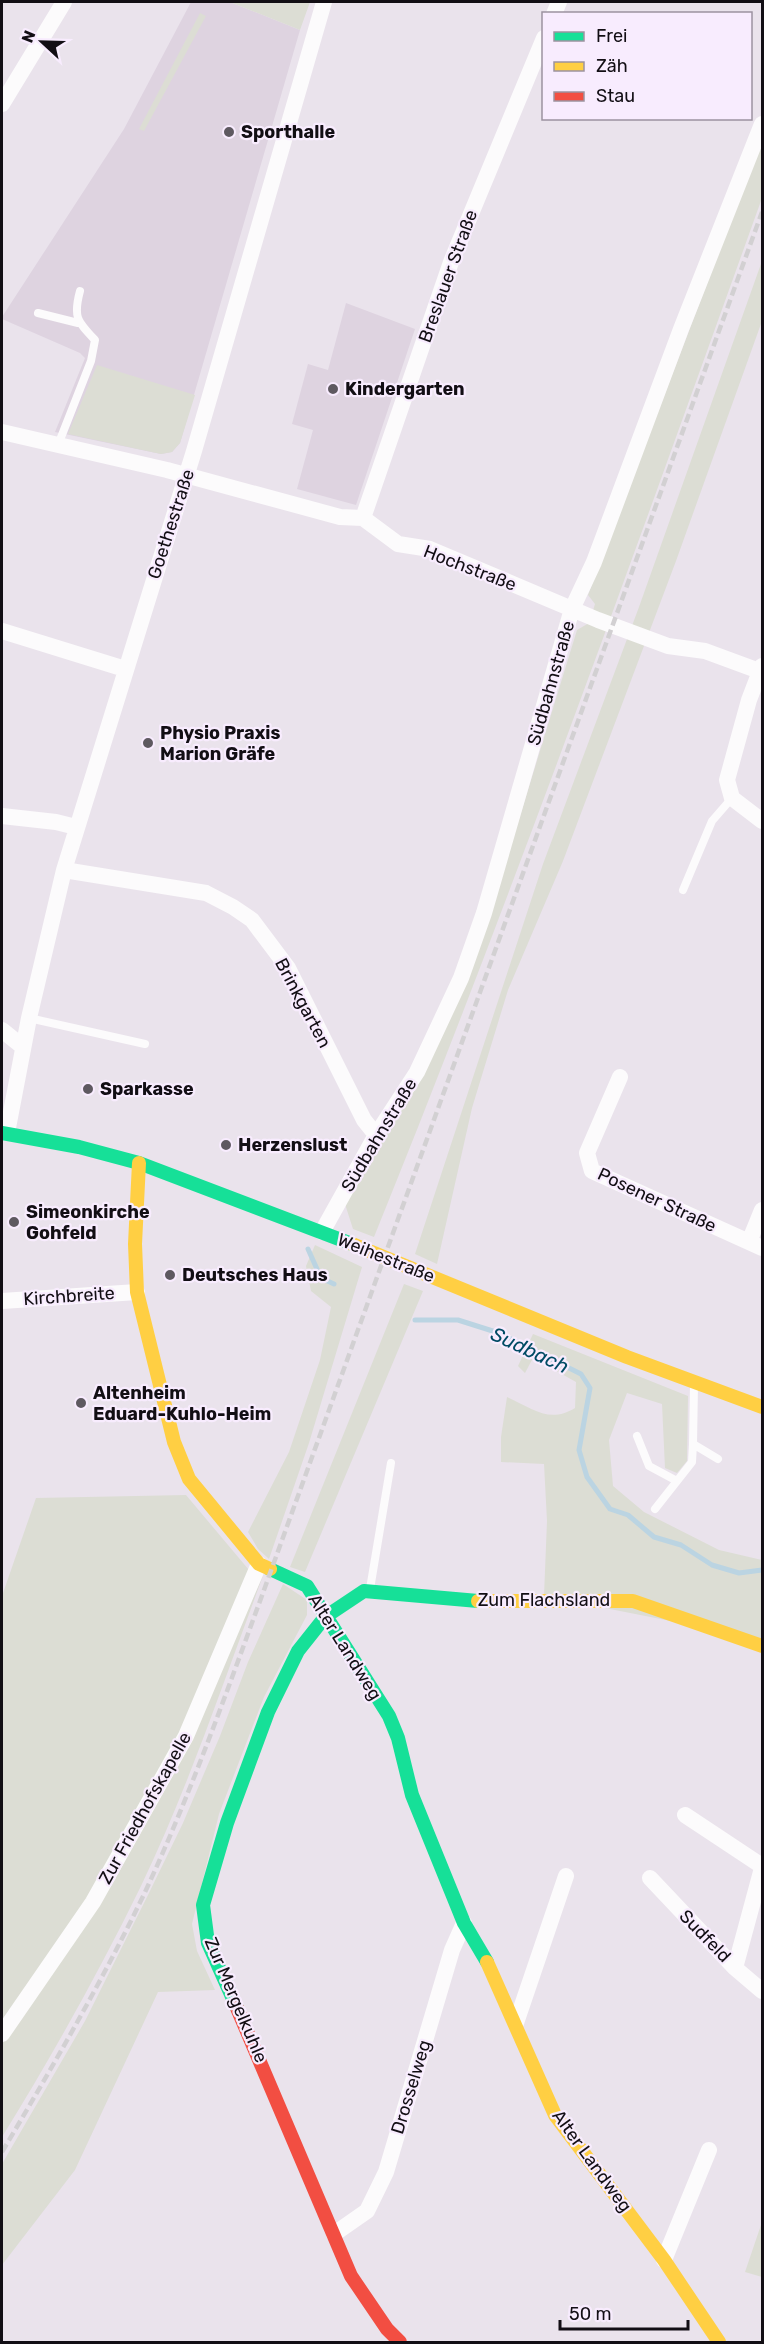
<svg xmlns="http://www.w3.org/2000/svg" width="764" height="2344" viewBox="0 0 764 2344" font-family="Rubik,sans-serif">
<style>
.education{fill:#ded3e0}
.green{fill:#dcddd4}
.lines{fill:none;stroke-linecap:round;stroke-linejoin:round}
.stream{stroke:#bbd4e2;stroke-width:5}
.lane{stroke:#fcfbfc;stroke-width:8}
.street{stroke:#fcfbfc;stroke-width:16}
.fast{stroke:#16e098;stroke-width:14}
.slow{stroke:#ffcf43;stroke-width:14}
.jam{stroke:#f24e42;stroke-width:14}
.rail{stroke:#d2d0d2;stroke-width:4.5;stroke-dasharray:9 4.5;stroke-linecap:butt}
.poi-dot{fill:#5e5960;stroke:#f8ecfe;stroke-width:2}
.labels{text-anchor:middle;stroke-width:4.5;stroke-linejoin:round;paint-order:stroke}
.poi-label{font-size:18px;font-weight:bold;fill:#120e14;stroke:#f8ecfe;text-anchor:start}
.street-label{font-size:18px;fill:#120e14;stroke:#f8ecfe}
.water-label{font-size:20px;font-style:italic;fill:#004b64;stroke:#f8ecfe}
</style>
<rect width="100%" height="100%" fill="#eae3ec"/>
<path class="education" d="M 191,2 L 230,2 L 300,30 L 180,443 L 172,452 L 161,454 L 55,432 L 85,358 L 80,353 L 2,319 L 2,317 L 124,129 Z
M 346,303 L 415,329 L 356,505 L 297,489 L 313,430 L 292,424 L 308,364 L 328,370 Z"/>
<path class="green" d="M 230,2 L 310,2 L 300,30 Z
M 200,13 L 206,16 L 144,131 L 139,129 Z
M 762,140 L 762,198 C 637,546 513,894 374,1237 L 353,1229 L 345,1204 L 490,914 L 577,630 L 589,623 L 595,604 L 588,595 Z
M 762,261 L 762,321 L 676,561 L 563,861 L 508,990 L 472,1108 L 437,1264 L 415,1254 L 543,864 L 639,607 Z
M 97,365 L 195,395 L 180,443 L 172,452 L 161,454 L 68,434 Z
M 315,1245 L 362,1267 L 309,1443 L 269,1559 L 258,1549 L 248,1532 L 289,1452 L 320,1360 L 331,1307 L 311,1291 L 306,1266 Z
M 404,1284 L 423,1291 L 305,1572 L 290,1567 Z
M 533,1334 L 688,1396 L 687,1461 L 677,1473 L 665,1468 L 662,1404 L 627,1393 L 609,1440 L 613,1486 L 644,1512 L 719,1550 L 762,1560 L 762,1639 L 544,1596 L 547,1521 L 544,1464 L 501,1462 L 501,1437 L 507,1397 C 532,1408 549,1424 575,1408 L 576,1382 L 533,1358 L 525,1373 L 518,1366 Z
M 186,1495 L 249,1570 L 180,1733 L 89,1901 L 2,2027 L 2,1596 L 36,1498 Z
M 263,1576 C 224,1680 189,1786 141,1886 C 99,1972 52,2056 2,2137 L 2,2044 L 32,1998 L 189,1735 Z
M 283,1584 L 307,1600 L 307,1615 L 264,1697 L 219,1814 L 192,1924 L 197,1951 L 215,1990 L 158,1992 L 75,2170 L 2,2265 L 2,2164 L 85,2021 L 148,1895 L 183,1823 L 220,1736 L 248,1662 Z
M 762,2222 L 762,2277 L 745,2272 Z"/>
<g class="lines">
<path class="stream" d="M 308,1249 L 321,1278 L 334,1284
M 415,1320 L 458,1320 L 499,1333 L 581,1374 L 590,1388 L 579,1450 L 587,1477 L 610,1509 L 628,1515 L 654,1537 L 681,1545 L 712,1565 L 739,1573 L 762,1570"/>
<path class="lane" d="M 38,313 L 78,323
M 58,445 L 91,361 L 95,340 C 77,321 73,317 80,291
M 683,890 L 712,821 L 732,798
M 29,1018 L 145,1044
M 694,1385 L 693,1444 L 718,1459
M 637,1436 L 649,1466 L 677,1481
M 655,1509 L 692,1462 L 693,1444
M 370,1589 L 391,1463"/>
<path class="street" d="M 554,14 L 559,2
M 2,104 L 64,2
M 2,432 L 167,470 L 340,517 L 363,518 L 398,544 L 430,549 L 598,620 L 668,646 L 705,651 L 762,672
M 363,518 L 451,262 L 544,38
M 2,631 L 125,669
M 762,666 L 749,700 L 727,780 L 732,798 L 762,821
M 2,816 L 56,822 L 76,827
M 64,870 L 206,893 L 233,907 L 252,920 L 288,968 L 364,1120 L 376,1135
M 2,1030 L 23,1047
M 620,1077 L 587,1153 L 592,1171 L 762,1248
M 7,1133 L 29,1018 L 64,870 L 194,451 L 324,2
M 322,1232 L 376,1135 L 417,1072 L 461,978 L 484,913 L 572,609 L 594,562 L 681,329 L 762,124
M 749,1242 L 762,1210
M 2,1301 L 137,1292
M 685,1815 L 762,1866
M 650,1878 L 735,1968 L 762,1991
M 735,1968 L 762,1868
M 516,2023 L 566,1876
M 2,2034 L 93,1902 L 186,1736 L 259,1564
M 334,2234 L 367,2211 L 386,2172 L 452,1950 L 464,1923
M 664,2260 L 709,2150"/>
<path class="fast" d="M 2,1133 L 79,1147 L 139,1163 L 352,1244
M 270,1569 L 307,1586 L 389,1716 L 398,1738 L 412,1795 L 464,1923 L 487,1962
M 237,2008 L 208,1943 L 203,1905 L 227,1823 L 268,1712 L 298,1651 L 325,1617 L 364,1591 L 478,1601"/>
<path class="slow" d="M 139,1163 L 135,1244 L 137,1292 L 174,1442 L 189,1479 L 259,1564 L 270,1569
M 352,1244 L 627,1357 L 762,1407
M 478,1601 L 633,1601 L 762,1646
M 487,1962 L 555,2115 L 664,2260 L 719,2342"/>
<path class="jam" d="M 237,2008 L 351,2276 L 387,2329 L 400,2342"/>
<path class="rail" d="M 2,2152 C 53,2066 103,1980 146,1890 C 191,1793 227,1691 264,1590 L 762,212"/>
</g>
<g class="poi-dot">
<circle cx="229" cy="132" r="6"/>
<circle cx="333" cy="389" r="6"/>
<circle cx="148" cy="743" r="6"/>
<circle cx="88" cy="1089" r="6"/>
<circle cx="226" cy="1145" r="6"/>
<circle cx="14" cy="1222" r="6"/>
<circle cx="170" cy="1275" r="6"/>
<circle cx="81" cy="1403" r="6"/>
</g>
<g class="labels">
<g class="poi-label">
<text x="241" y="138">Sporthalle</text>
<text x="345" y="395">Kindergarten</text>
<text x="160" y="739">Physio Praxis<tspan x="160" dy="21">Marion Gräfe</tspan></text>
<text x="100" y="1095">Sparkasse</text>
<text x="238" y="1151">Herzenslust</text>
<text x="26" y="1218">Simeonkirche<tspan x="26" dy="21">Gohfeld</tspan></text>
<text x="182" y="1281">Deutsches Haus</text>
<text x="93" y="1399">Altenheim<tspan x="93" dy="21">Eduard-Kuhlo-Heim</tspan></text>
</g>
<g class="street-label">
<text transform="translate(448 276) rotate(-70)" y="6">Breslauer Straße</text>
<text transform="translate(171 524) rotate(-72)" y="6">Goethestraße</text>
<text transform="translate(470 568) rotate(21)" y="6">Hochstraße</text>
<text transform="translate(551 683) rotate(-74)" y="6">Südbahnstraße</text>
<text transform="translate(303 1003) rotate(62)" y="6">Brinkgarten</text>
<text transform="translate(379 1135) rotate(-59)" y="6">Südbahnstraße</text>
<text transform="translate(657 1200) rotate(25)" y="6">Posener Straße</text>
<text transform="translate(386 1258) rotate(22)" y="6">Weihestraße</text>
<text transform="translate(69 1296) rotate(-4)" y="6">Kirchbreite</text>
<text x="544" y="1606">Zum Flachsland</text>
<text transform="translate(345 1647) rotate(58)" y="6">Alter Landweg</text>
<text transform="translate(145 1808) rotate(-61)" y="6">Zur Friedhofskapelle</text>
<text transform="translate(705 1936) rotate(46)" y="6">Sudfeld</text>
<text transform="translate(236 2000) rotate(67)" y="6">Zur Mergelkuhle</text>
<text transform="translate(411 2087) rotate(-73)" y="6">Drosselweg</text>
<text transform="translate(592 2161) rotate(54)" y="6">Alter Landweg</text>
</g>
<g class="water-label">
<text transform="translate(530 1350) rotate(25)" y="7">Sudbach</text>
</g>
</g>
<rect width="764" height="2344" fill="none" stroke="#120e14" stroke-width="6"/>
<rect x="542" y="12" width="210" height="108" fill="#f8ecfe" stroke="#9c93a0" stroke-width="1.5"/>
<rect x="554" y="32" width="30" height="9" fill="#16e098" stroke="#9c93a0" stroke-width="1.5"/>
<text x="596" y="42" font-size="18" fill="#120e14">Frei</text>
<rect x="554" y="62" width="30" height="9" fill="#ffcf43" stroke="#9c93a0" stroke-width="1.5"/>
<text x="596" y="72" font-size="18" fill="#120e14">Zäh</text>
<rect x="554" y="92" width="30" height="9" fill="#f24e42" stroke="#9c93a0" stroke-width="1.5"/>
<text x="596" y="102" font-size="18" fill="#120e14">Stau</text>
<g transform="translate(42 42) rotate(292)" stroke="#f8ecfe" stroke-width="4.5" paint-order="stroke">
<path d="M0-4.5L10 22L0 15L-10 22Z" fill="#120e14"/>
<text y="-9" font-size="16" font-weight="bold" text-anchor="middle" fill="#120e14">N</text>
</g>
<path d="M560 2320v9h128v-9" fill="none" stroke="#120e14" stroke-width="3"/>
<text x="569" y="2320" font-size="18" fill="#120e14" stroke="#f8ecfe" stroke-width="4.5" paint-order="stroke">50 m</text>
</svg>
